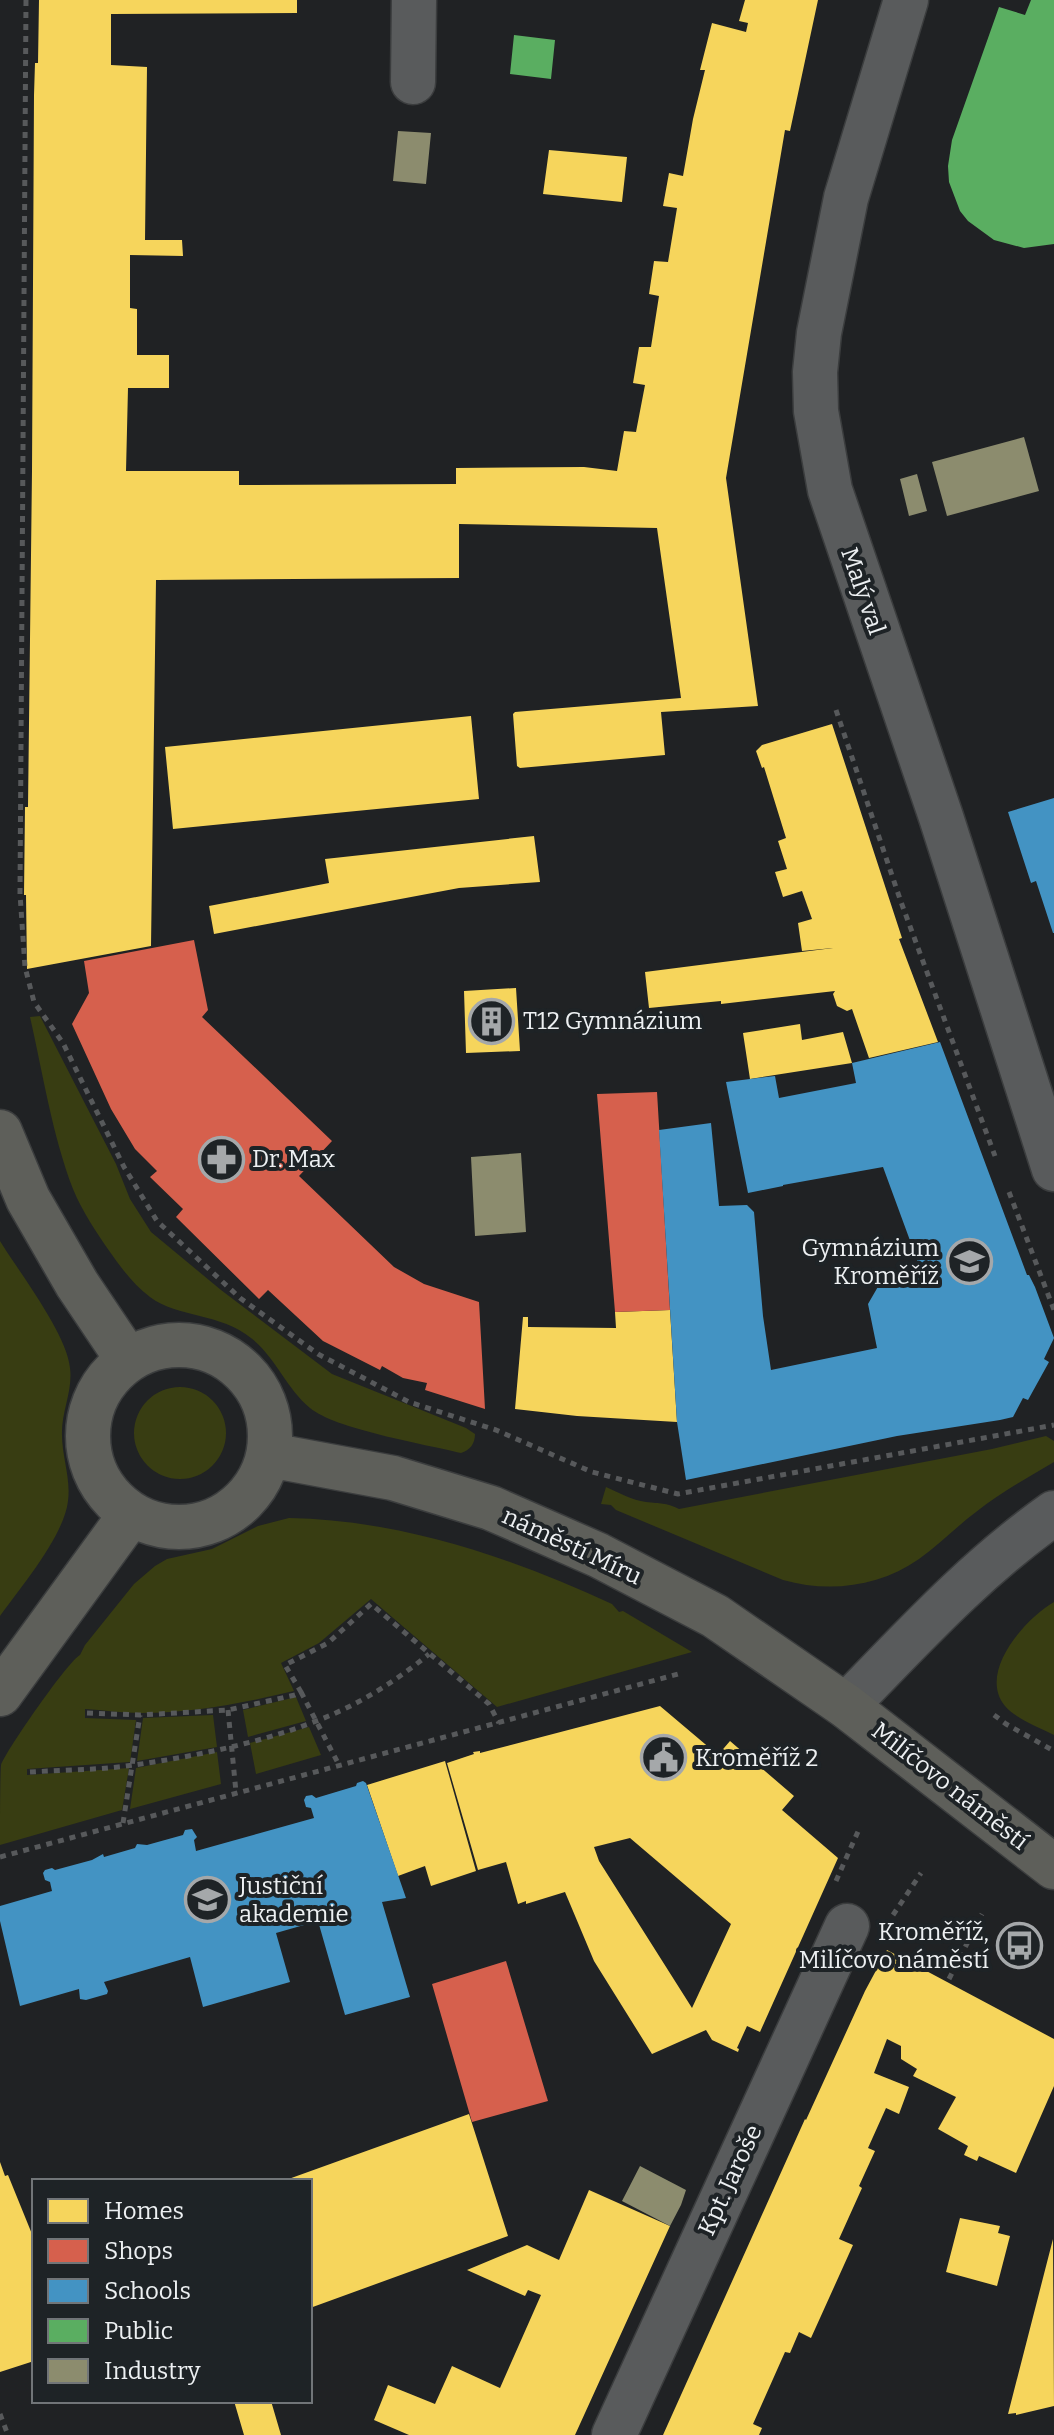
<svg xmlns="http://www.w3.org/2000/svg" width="1054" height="2435" viewBox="0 0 1054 2435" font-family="Bitter,serif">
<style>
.grass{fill:#383d12}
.homes{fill:#f6d55c;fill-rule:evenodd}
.shops{fill:#d6604d}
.schools{fill:#4393c3}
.public{fill:#5aae61}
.industry{fill:#8c8c6e}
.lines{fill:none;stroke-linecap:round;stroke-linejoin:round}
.minor-casing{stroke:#3b3d3e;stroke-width:47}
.major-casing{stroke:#3b3d3e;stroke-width:47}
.path{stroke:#57595b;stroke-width:5;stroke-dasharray:6 6;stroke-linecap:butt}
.minor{stroke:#595b5c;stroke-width:44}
.major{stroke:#5e5f5a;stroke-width:44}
.labels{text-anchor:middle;stroke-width:8;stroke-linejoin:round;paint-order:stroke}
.street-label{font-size:24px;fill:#edf0f2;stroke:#1e2326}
.poi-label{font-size:24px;fill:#edf0f2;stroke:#1e2326;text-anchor:start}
</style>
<rect width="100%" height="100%" fill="#202224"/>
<path class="grass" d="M 40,1016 L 116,1164 L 130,1199 L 151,1232 L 221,1290 L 332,1374 L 466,1428 L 475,1434 C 475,1444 470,1450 461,1453 C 424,1444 335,1429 310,1408 C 286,1388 276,1358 251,1338 C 221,1313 178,1318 150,1297 C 134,1285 121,1268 110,1252 C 96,1232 82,1211 73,1189 C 52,1134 43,1074 30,1017 Z
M 0,1241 C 19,1272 67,1334 70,1368 C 73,1391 61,1412 62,1435 C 62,1457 71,1478 68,1501 C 64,1536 21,1587 0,1616 Z
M134 1433a46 46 0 1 1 92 0a46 46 0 1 1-92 0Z
M 1046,1436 L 1054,1441 L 1054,1462 C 1027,1478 1000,1493 976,1512 C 956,1527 939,1545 919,1559 C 879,1587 829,1593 783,1580 L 616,1510 L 611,1505 L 601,1504 L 606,1487 C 619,1493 632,1500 646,1502 C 661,1504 665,1502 679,1509 L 992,1449 Z
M 289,1518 C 400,1520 511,1557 612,1604 L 619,1612 L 623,1611 L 692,1652 L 497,1707 L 371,1599 L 319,1643 L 281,1663 L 294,1691 C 243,1703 193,1713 141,1713 C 122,1713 103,1710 85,1709 L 85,1718 L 136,1720 L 130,1762 L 27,1769 L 27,1775 L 129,1768 L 122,1810 L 0,1845 C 0,1829 0,1776 1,1765 C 7,1749 69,1660 80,1655 L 85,1645 L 134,1584 L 155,1566 L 167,1559 L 212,1549 L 258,1526 Z
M 1054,1602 L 1054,1735 C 1038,1727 1016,1719 1005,1706 C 977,1672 1026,1618 1054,1602 Z
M 296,1697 L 306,1721 L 248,1737 L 243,1710 Z
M 213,1715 L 217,1747 L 137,1761 L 143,1718 Z
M 309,1727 L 321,1755 L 256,1774 L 250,1743 Z
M 217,1752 L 221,1784 L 130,1809 L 136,1768 Z"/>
<path class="homes" d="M 39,0 L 297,0 L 297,13 L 111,14 L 111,65 L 147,67 L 145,240 L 182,240 L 183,256 L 130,255 L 130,308 L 137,309 L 137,355 L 169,355 L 169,388 L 128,388 L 126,471 L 239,471 L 239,485 L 456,484 L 456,468 L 584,467 L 617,471 L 624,431 L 636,432 L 645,385 L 633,383 L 639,347 L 651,347 L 659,296 L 649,294 L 654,261 L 668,262 L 677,208 L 663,206 L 669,173 L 683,176 L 693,119 L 705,70 L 700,70 L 712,23 L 746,32 L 748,23 L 739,21 L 745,0 L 818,0 L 790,131 L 785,130 L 726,478 L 758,706 L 661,712 L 665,755 L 520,768 L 517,766 L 513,714 L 515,712 L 681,698 L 657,528 L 459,524 L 459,578 L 156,580 L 151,946 L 27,969 L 26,895 L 24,895 L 25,807 L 28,807 L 32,471 L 34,95 L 35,63 L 38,63 Z
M 549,150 L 627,157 L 622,202 L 543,194 Z
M 471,716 L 479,799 L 173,829 L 165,747 Z
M 832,724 L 902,938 L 899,939 L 938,1042 L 869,1058 L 852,1009 L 847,1011 L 837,1006 L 833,994 L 835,991 L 721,1004 L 721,1001 L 649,1008 L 645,972 L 833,948 L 802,951 L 798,923 L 812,919 L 802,891 L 783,897 L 775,872 L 787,869 L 778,841 L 786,838 L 764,767 L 762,768 L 756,751 L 762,745 Z
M 534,836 L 540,882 L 459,888 L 214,934 L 209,906 L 329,883 L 325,859 Z
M 516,988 L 520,1051 L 466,1053 L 464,991 Z
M 800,1024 L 802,1040 L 843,1032 L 852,1063 L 750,1079 L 743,1033 Z
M 670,1310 L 677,1422 L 577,1416 L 515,1409 L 523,1317 L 528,1317 L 528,1327 L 616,1328 L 615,1312 Z
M 660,1706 L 718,1755 L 730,1741 L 794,1796 L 782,1810 L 838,1858 L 760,2032 L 747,2026 L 737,2048 L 739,2049 L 738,2052 L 712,2040 L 706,2030 L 652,2054 L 594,1961 L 565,1892 L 526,1904 L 526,1901 L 518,1904 L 506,1862 L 478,1870 L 447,1763 L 474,1754 L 473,1752 L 480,1751 L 480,1753 ZM 630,1838 L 731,1924 L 692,2008 L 599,1861 L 594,1847 Z
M 445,1761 L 476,1871 L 431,1886 L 425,1866 L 398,1876 L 367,1785 Z
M 887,1950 L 1054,2039 L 1054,2086 L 1016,2173 L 979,2156 L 977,2161 L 964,2155 L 968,2146 L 938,2129 L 956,2097 L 913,2076 L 917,2069 L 901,2059 L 901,2046 L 887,2039 L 874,2073 L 909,2087 L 899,2114 L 886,2108 L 868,2148 L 875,2151 L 859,2186 L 862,2188 L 839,2239 L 853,2245 L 811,2338 L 799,2332 L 790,2353 L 785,2352 L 753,2424 L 762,2428 L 759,2435 L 663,2435 L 805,2119 L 806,2120 L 865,1991 Z
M 469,2114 L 508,2236 L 310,2308 L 310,2181 L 283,2181 Z
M 0,2162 L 5,2176 L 8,2175 L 34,2239 L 34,2361 L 0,2372 Z
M 589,2190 L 670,2226 L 575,2435 L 409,2435 L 374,2420 L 388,2385 L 435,2404 L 452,2366 L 500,2388 L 541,2295 L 528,2290 L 525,2296 L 467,2270 L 527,2245 L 559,2260 Z
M 960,2218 L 1000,2226 L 998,2233 L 1010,2236 L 997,2286 L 946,2272 Z
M 1053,2239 L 1054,2406 L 1016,2415 L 1016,2413 L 1008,2414 Z
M 234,2401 L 271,2401 L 281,2435 L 244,2435 Z"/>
<path class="shops" d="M 194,940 L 208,1010 L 202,1017 L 332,1141 L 299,1176 L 394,1267 L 424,1284 L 479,1302 L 485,1409 L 425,1390 L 427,1383 L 403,1378 L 382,1366 L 380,1370 L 323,1341 L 268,1290 L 259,1299 L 176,1217 L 183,1209 L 150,1177 L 157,1171 L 135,1149 L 111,1109 L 72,1024 L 89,993 L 84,961 Z
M 657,1092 L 670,1310 L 615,1312 L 597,1094 Z
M 506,1961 L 548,2101 L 472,2122 L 432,1984 Z"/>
<path class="schools" d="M 1054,798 L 1054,933 L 1053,933 L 1036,881 L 1031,883 L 1008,812 Z
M 940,1042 L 1027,1275 L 1029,1275 L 1035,1287 L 1054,1338 L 1044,1359 L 1049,1362 L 1028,1400 L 1023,1398 L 1013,1417 L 1000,1420 L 897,1436 L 686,1480 L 677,1422 L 659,1130 L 711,1123 L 719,1206 L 747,1205 L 754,1212 L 763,1316 L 771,1370 L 877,1348 L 868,1304 L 883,1278 L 919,1265 L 883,1167 L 783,1185 L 783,1186 L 748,1193 L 726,1082 L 775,1076 L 779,1098 L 856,1083 L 852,1063 Z
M 363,1781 L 366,1783 L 406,1898 L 382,1902 L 410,1997 L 345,2015 L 318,1921 L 276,1933 L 290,1982 L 203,2007 L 190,1957 L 104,1982 L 108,1991 L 107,1994 L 86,2000 L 80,1999 L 79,1989 L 20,2006 L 0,1921 L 0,1906 L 52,1891 L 50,1882 L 45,1880 L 43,1873 L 45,1870 L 52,1868 L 55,1870 L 92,1860 L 103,1854 L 104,1857 L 135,1848 L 137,1844 L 147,1845 L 183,1835 L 185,1830 L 192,1829 L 197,1837 L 194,1840 L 196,1851 L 314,1818 L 311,1808 L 306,1807 L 304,1800 L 306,1796 L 312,1795 L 316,1798 L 356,1786 L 357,1783 Z"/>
<path class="public" d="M 1031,0 L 1054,0 L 1054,244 L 1024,248 L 994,240 L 968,221 L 960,211 L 949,182 L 948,166 L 952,140 L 999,7 L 1025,15 Z
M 514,35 L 555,40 L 551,79 L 510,74 Z"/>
<path class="industry" d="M 398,131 L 431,133 L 426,184 L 393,181 Z
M 1024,437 L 1039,491 L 947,516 L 932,462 Z
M 917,474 L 927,511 L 909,516 L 900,479 Z
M 521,1153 L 526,1232 L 475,1236 L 471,1157 Z
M 640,2166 L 686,2190 L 681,2205 L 670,2226 L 622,2201 Z"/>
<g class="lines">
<defs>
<path id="minor" d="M 906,0 L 846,198 L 819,333 L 815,372 L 816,411 L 830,490 L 941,817 L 1054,1169
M 413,82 L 414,0
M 846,1706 C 913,1637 976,1568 1054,1513
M 614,2435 L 847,1926"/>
<path id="major" d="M 0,1132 L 28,1199 L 77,1284 L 128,1360
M88 1436a91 91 0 1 1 182 0a91 91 0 1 1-182 0Z
M 269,1455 L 393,1478 L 491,1508 L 598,1555 L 715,1616 L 846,1706 L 1054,1867
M 0,1694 L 131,1514"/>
</defs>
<use href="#minor" class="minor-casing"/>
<use href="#major" class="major-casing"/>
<path class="path" d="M 26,0 L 20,894 L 25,967 L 34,1002 L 63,1043 L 124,1167 L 157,1221 L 240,1298 L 318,1354 L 409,1402 L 496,1430 L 592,1472 L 678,1494 L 1054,1425
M 836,710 L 901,902 L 995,1156
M 1009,1192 L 1054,1310
M 301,1692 L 339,1765
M 228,1710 L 236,1792
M 87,1713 L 140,1715 L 228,1710 L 295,1695 L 301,1692 L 285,1665 L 328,1643 L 371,1604 L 489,1704 L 499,1723
M 994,1715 L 1006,1724 L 1054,1751
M 30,1772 C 64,1770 100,1770 134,1765 C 205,1755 295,1736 358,1702 C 384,1688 407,1672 429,1654
M 123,1823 L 140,1715
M 0,1857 L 682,1673
M 836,1881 L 860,1827
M 893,1915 L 921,1873
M 949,1979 L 982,1914
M 0,2414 L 8,2435"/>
<use href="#minor" class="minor"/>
<use href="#major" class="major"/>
</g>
<defs>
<symbol id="building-ring" viewBox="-11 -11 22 22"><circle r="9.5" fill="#1e2326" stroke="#a5a8aa" stroke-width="1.5"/><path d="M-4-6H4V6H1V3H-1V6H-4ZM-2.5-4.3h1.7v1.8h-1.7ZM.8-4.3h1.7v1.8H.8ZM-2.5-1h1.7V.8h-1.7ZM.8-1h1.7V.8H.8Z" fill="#a5a8aa"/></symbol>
<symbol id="pharmacy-ring" viewBox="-11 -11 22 22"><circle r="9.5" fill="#1e2326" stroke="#a5a8aa" stroke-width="1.5"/><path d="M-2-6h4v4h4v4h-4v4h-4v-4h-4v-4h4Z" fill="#a5a8aa"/></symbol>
<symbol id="university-ring" viewBox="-11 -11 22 22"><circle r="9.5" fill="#1e2326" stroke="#a5a8aa" stroke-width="1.5"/><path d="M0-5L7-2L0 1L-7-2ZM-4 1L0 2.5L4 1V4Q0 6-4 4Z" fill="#a5a8aa"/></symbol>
<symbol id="civic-ring" viewBox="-11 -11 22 22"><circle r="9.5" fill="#1e2326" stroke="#a5a8aa" stroke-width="1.5"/><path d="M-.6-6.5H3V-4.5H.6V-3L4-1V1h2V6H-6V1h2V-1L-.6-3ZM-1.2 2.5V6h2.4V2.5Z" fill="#a5a8aa"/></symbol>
<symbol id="school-ring" viewBox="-11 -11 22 22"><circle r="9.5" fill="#1e2326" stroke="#a5a8aa" stroke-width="1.5"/><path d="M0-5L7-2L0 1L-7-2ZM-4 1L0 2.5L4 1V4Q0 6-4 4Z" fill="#a5a8aa"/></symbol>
<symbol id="bus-ring" viewBox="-11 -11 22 22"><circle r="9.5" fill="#1e2326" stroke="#a5a8aa" stroke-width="1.5"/><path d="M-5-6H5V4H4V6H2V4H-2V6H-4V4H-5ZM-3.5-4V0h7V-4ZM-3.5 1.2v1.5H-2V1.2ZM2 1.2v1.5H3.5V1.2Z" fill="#a5a8aa"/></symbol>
</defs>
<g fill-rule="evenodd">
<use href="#building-ring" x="466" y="996" width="51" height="51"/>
<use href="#pharmacy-ring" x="196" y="1134" width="51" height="51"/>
<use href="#university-ring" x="944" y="1236" width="51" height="51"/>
<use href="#civic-ring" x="638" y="1732" width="51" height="51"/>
<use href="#school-ring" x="182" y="1874" width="51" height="51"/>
<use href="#bus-ring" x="994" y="1920" width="51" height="51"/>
</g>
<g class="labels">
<g class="street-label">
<text transform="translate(863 591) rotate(71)" y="8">Malý val</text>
<text transform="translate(572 1546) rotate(25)" y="8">náměstí Míru</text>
<text transform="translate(950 1786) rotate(38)" y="8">Milíčovo náměstí</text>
<text transform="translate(730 2180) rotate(-65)" y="8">Kpt. Jaroše</text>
</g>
<g class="poi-label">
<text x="523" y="1029">T12 Gymnázium</text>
<text x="252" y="1167">Dr. Max</text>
<text x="939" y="1256" text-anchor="end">Gymnázium<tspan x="939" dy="28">Kroměříž</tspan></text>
<text x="695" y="1766">Kroměříž 2</text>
<text x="239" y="1894">Justiční<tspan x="239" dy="28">akademie</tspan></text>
<text x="989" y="1940" text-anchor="end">Kroměříž,<tspan x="989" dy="28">Milíčovo náměstí</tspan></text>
</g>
</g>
<rect x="32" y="2179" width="280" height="224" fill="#1e2326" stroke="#717578" stroke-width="2"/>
<rect x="48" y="2199" width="40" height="24" fill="#f6d55c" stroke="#717578" stroke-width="2"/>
<text x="104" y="2219" font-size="24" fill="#edf0f2">Homes</text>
<rect x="48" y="2239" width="40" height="24" fill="#d6604d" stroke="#717578" stroke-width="2"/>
<text x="104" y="2259" font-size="24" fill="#edf0f2">Shops</text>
<rect x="48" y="2279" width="40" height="24" fill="#4393c3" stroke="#717578" stroke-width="2"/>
<text x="104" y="2299" font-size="24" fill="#edf0f2">Schools</text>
<rect x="48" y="2319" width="40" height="24" fill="#5aae61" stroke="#717578" stroke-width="2"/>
<text x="104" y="2339" font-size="24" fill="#edf0f2">Public</text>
<rect x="48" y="2359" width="40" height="24" fill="#8c8c6e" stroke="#717578" stroke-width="2"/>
<text x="104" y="2379" font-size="24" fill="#edf0f2">Industry</text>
</svg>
